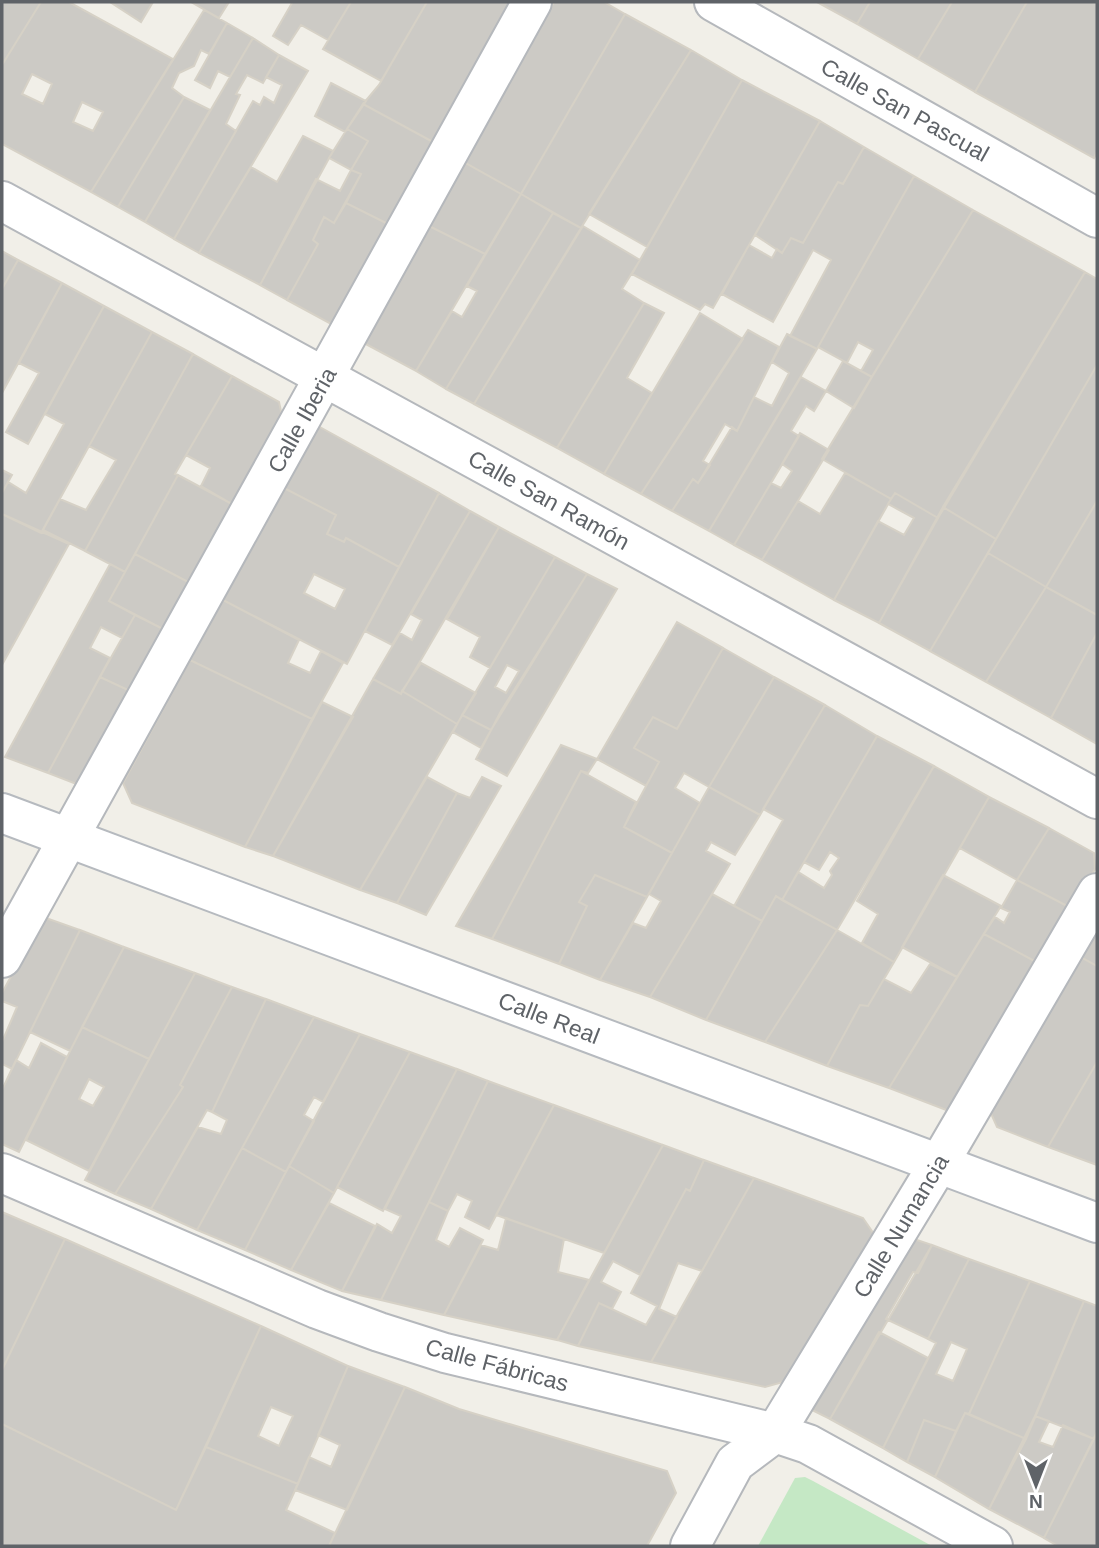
<svg xmlns="http://www.w3.org/2000/svg" width="1099" height="1548" viewBox="0 0 1099 1548" font-family="Helvetica,sans-serif">
<style>
.green{fill:#c5e8c5}
.building{fill:#cccac5;stroke:#d6d1c6;stroke-width:2;fill-rule:evenodd}
.lines{fill:none;stroke-linecap:round;stroke-linejoin:round}
.minor-casing{stroke:#b5b8bc;stroke-width:42}
.secondary-casing{stroke:#b6babf;stroke-width:42}
.minor{stroke:#fff;stroke-width:38}
.secondary{stroke:#fff;stroke-width:38}
.labels{text-anchor:middle;stroke-width:7;stroke-linejoin:round;paint-order:stroke}
.street-label{font-size:23px;fill:#5f6368;stroke:#fff}
</style>
<rect width="100%" height="100%" fill="#f1efe8"/>
<path class="green" d="M 805,1477 L 813,1481 L 932,1546 L 758,1546 L 795,1478 Z"/>
<path class="building" d="M 2,2 L 41,2 L 2,65 Z
M 41,2 L 69,2 L 173,59 L 91,192 L 2,144 L 2,65 ZM 32,74 L 52,84 L 43,104 L 22,94 ZM 82,102 L 103,112 L 93,131 L 73,122 Z
M 110,2 L 153,2 L 141,22 Z
M 191,2 L 229,2 L 219,18 Z
M 290,2 L 351,2 L 328,40 L 301,25 L 288,45 L 273,36 L 292,3 Z
M 351,2 L 427,2 L 381,81 L 323,49 Z
M 427,2 L 512,2 L 433,142 L 363,104 L 379,85 Z
M 554,2 L 604,2 L 625,14 L 521,194 L 464,162 Z
M 817,2 L 870,2 L 857,24 Z
M 870,2 L 952,2 L 918,59 L 857,24 Z
M 952,2 L 1027,2 L 975,92 L 918,59 Z
M 1027,2 L 1097,2 L 1097,152 L 1094,158 L 975,92 Z
M 204,10 L 227,23 L 209,54 L 201,50 L 194,66 L 179,73 L 172,88 L 184,97 L 118,207 L 91,192 Z
M 625,14 L 691,50 L 581,228 L 521,194 Z
M 227,23 L 253,38 L 230,77 L 218,71 L 210,88 L 195,80 Z
M 253,38 L 279,55 L 263,83 L 247,75 L 236,94 L 240,95 L 226,124 L 236,131 L 174,239 L 145,222 Z
M 691,50 L 742,80 L 647,247 L 589,214 Z
M 279,55 L 308,71 L 199,253 L 174,239 L 253,101 L 260,105 L 264,97 L 274,103 L 282,85 L 266,77 Z
M 742,80 L 820,121 L 713,308 L 705,304 L 700,310 L 632,274 Z
M 331,83 L 366,101 L 345,132 L 315,116 Z
M 184,97 L 210,110 L 145,222 L 118,207 Z
M 363,104 L 433,142 L 388,224 L 346,203 L 361,174 L 351,170 L 368,141 L 347,129 Z
M 820,121 L 864,147 L 843,184 L 838,182 L 803,243 L 791,238 L 782,253 L 755,235 Z
M 347,129 L 368,141 L 351,170 L 329,158 Z
M 303,136 L 333,151 L 260,285 L 199,253 L 251,167 L 277,182 Z
M 864,147 L 914,176 L 817,349 L 790,336 L 831,260 L 813,250 L 773,322 L 722,294 L 749,245 L 772,258 L 777,249 L 782,253 L 791,238 L 803,243 L 838,182 L 843,184 Z
M 464,162 L 521,194 L 485,254 L 427,225 Z
M 351,170 L 361,174 L 334,223 L 324,217 L 313,240 L 318,244 L 287,300 L 260,285 L 316,179 L 340,191 Z
M 914,176 L 973,210 L 872,377 L 861,371 L 873,350 L 858,342 L 847,363 L 818,347 Z
M 521,194 L 553,213 L 446,389 L 416,371 L 452,311 L 462,317 L 477,291 L 467,286 Z
M 346,203 L 388,224 L 331,324 L 287,300 L 318,244 L 313,240 L 324,217 L 334,223 Z
M 973,210 L 1085,272 L 938,518 L 895,493 L 891,499 L 822,459 Z
M 553,213 L 581,228 L 474,404 L 446,389 Z
M 427,225 L 485,254 L 416,371 L 362,342 Z
M 583,226 L 640,260 L 622,289 L 644,303 L 557,448 L 474,404 Z
M 2,251 L 18,260 L 2,289 Z
M 18,260 L 62,283 L 2,393 L 2,289 Z
M 1085,272 L 1097,279 L 1097,365 L 996,539 L 943,507 Z
M 62,283 L 104,306 L 28,444 L 6,432 L 39,373 L 19,363 Z
M 644,303 L 664,313 L 627,378 L 652,393 L 604,474 L 557,448 Z
M 104,306 L 152,332 L 41,533 L 2,514 L 2,493 L 8,482 L 26,493 L 64,424 L 45,414 Z
M 700,313 L 743,339 L 641,494 L 604,474 Z
M 748,330 L 779,347 L 737,431 L 725,424 L 703,461 L 710,465 L 698,483 L 693,479 L 672,511 L 641,494 Z
M 152,332 L 193,354 L 85,551 L 43,530 L 60,499 L 86,510 L 116,460 L 89,446 Z
M 787,334 L 817,349 L 709,531 L 672,511 L 693,479 L 698,483 L 732,427 L 737,431 L 754,397 L 772,406 L 789,373 L 772,362 Z
M 193,354 L 232,376 L 175,474 L 178,475 L 125,572 L 85,551 Z
M 843,361 L 872,377 L 854,408 L 826,391 Z
M 1097,365 L 1097,501 L 1046,587 L 988,553 Z
M 232,376 L 279,402 L 282,416 L 232,504 L 201,486 L 210,468 L 186,455 Z
M 801,377 L 826,391 L 814,411 L 806,406 L 791,431 L 799,436 L 734,545 L 709,531 Z
M 318,426 L 439,493 L 399,567 L 346,538 L 344,542 L 327,534 L 336,515 L 284,488 Z
M 800,433 L 829,450 L 762,560 L 734,545 L 771,483 L 781,488 L 792,471 L 782,464 Z
M 2,470 L 12,475 L 2,493 Z
M 845,473 L 891,499 L 834,600 L 762,560 L 798,501 L 820,514 Z
M 178,475 L 232,504 L 190,583 L 135,554 Z
M 284,488 L 336,515 L 327,534 L 344,542 L 346,538 L 399,567 L 347,664 L 223,600 ZM 314,574 L 345,589 L 335,609 L 304,593 Z
M 439,493 L 470,511 L 392,645 L 365,631 Z
M 895,493 L 938,518 L 879,623 L 834,600 L 878,521 L 904,535 L 914,518 L 888,504 Z
M 1097,501 L 1097,615 L 1046,587 Z
M 943,507 L 996,539 L 930,651 L 879,623 Z
M 470,511 L 499,527 L 401,694 L 373,679 L 400,633 L 412,640 L 422,620 L 411,614 Z
M 2,514 L 69,544 L 2,665 Z
M 499,527 L 555,557 L 490,668 L 470,657 L 480,637 L 447,619 Z
M 988,553 L 1046,587 L 986,682 L 930,651 Z
M 135,554 L 190,583 L 163,629 L 109,601 Z
M 555,557 L 587,574 L 491,730 L 462,715 ZM 507,665 L 519,671 L 506,693 L 495,687 Z
M 110,564 L 125,572 L 109,601 L 135,615 L 122,638 L 101,627 L 90,648 L 110,658 L 48,773 L 5,757 Z
M 587,574 L 617,589 L 507,776 L 476,759 L 501,711 Z
M 1046,587 L 1097,615 L 1097,633 L 1051,718 L 986,682 Z
M 223,600 L 299,640 L 288,663 L 310,673 L 321,651 L 343,663 L 312,719 L 190,660 Z
M 135,615 L 163,629 L 130,691 L 100,677 Z
M 677,622 L 723,648 L 677,729 L 653,717 L 634,748 L 659,762 L 646,786 L 597,759 Z
M 1097,633 L 1097,744 L 1051,718 Z
M 723,648 L 774,677 L 709,787 L 684,773 L 675,788 L 700,803 L 672,853 L 624,827 L 659,762 L 634,748 L 653,717 L 677,729 Z
M 190,660 L 312,719 L 245,847 L 132,803 L 123,783 Z
M 421,663 L 476,693 L 457,724 L 402,691 Z
M 100,677 L 130,691 L 79,785 L 48,773 Z
M 774,677 L 825,705 L 760,815 L 709,787 Z
M 373,679 L 401,694 L 402,691 L 457,724 L 360,890 L 273,856 Z
M 322,702 L 353,717 L 273,856 L 245,847 Z
M 825,705 L 877,736 L 782,900 L 776,896 L 762,921 L 734,906 L 783,820 L 763,809 Z
M 462,715 L 491,730 L 481,748 L 453,732 Z
M 877,736 L 934,766 L 837,930 L 782,900 L 798,872 L 824,888 L 832,875 L 830,871 L 839,858 L 830,852 L 819,870 L 804,862 Z
M 561,745 L 597,759 L 588,773 L 581,771 L 492,939 L 456,926 Z
M 934,766 L 989,797 L 894,962 L 862,943 L 878,914 L 857,901 Z
M 581,771 L 636,802 L 624,827 L 672,853 L 647,897 L 595,875 L 579,902 L 587,906 L 559,964 L 492,939 Z
M 427,777 L 457,793 L 397,903 L 360,890 Z
M 482,777 L 501,786 L 426,915 L 397,903 L 457,793 L 470,798 Z
M 709,787 L 760,815 L 735,855 L 711,842 L 706,851 L 730,864 L 650,997 L 600,980 L 633,923 L 646,928 L 661,901 L 649,894 Z
M 989,797 L 1049,828 L 1017,880 L 960,848 Z
M 1049,828 L 1094,853 L 1095,869 L 1073,909 L 1017,880 Z
M 595,875 L 647,897 L 600,980 L 559,964 L 587,906 L 579,902 Z
M 943,875 L 1001,906 L 957,977 L 902,947 Z
M 1017,880 L 1073,909 L 1040,964 L 984,934 L 995,917 L 1004,923 L 1010,912 L 1001,908 Z
M 712,894 L 762,921 L 706,1020 L 650,997 Z
M 776,896 L 837,930 L 765,1042 L 706,1020 Z
M 43,917 L 80,930 L 12,1069 L 2,1064 L 2,1042 L 17,1007 L 2,1001 L 2,993 Z
M 1097,924 L 1097,966 L 1079,956 Z
M 80,930 L 124,947 L 70,1051 L 30,1032 Z
M 837,930 L 894,962 L 868,1006 L 860,1005 L 827,1066 L 765,1042 Z
M 984,934 L 1040,964 L 954,1113 L 889,1088 Z
M 124,947 L 195,973 L 149,1059 L 82,1027 Z
M 1079,956 L 1097,966 L 1097,1062 L 1048,1147 L 997,1127 L 989,1109 Z
M 930,964 L 957,977 L 889,1088 L 827,1066 L 860,1005 L 868,1006 L 884,979 L 911,993 Z
M 195,973 L 232,987 L 180,1085 L 183,1087 L 115,1194 L 85,1180 Z
M 232,987 L 266,999 L 212,1112 L 207,1110 L 151,1209 L 115,1194 L 183,1087 L 180,1085 Z
M 266,999 L 314,1017 L 197,1230 L 151,1209 L 198,1127 L 221,1134 L 227,1120 L 212,1112 Z
M 314,1017 L 360,1034 L 323,1102 L 314,1097 L 304,1115 L 314,1121 L 286,1172 L 242,1148 Z
M 82,1027 L 149,1059 L 89,1171 L 26,1140 ZM 89,1079 L 104,1087 L 93,1106 L 79,1099 Z
M 360,1034 L 410,1052 L 334,1193 L 289,1166 Z
M 41,1043 L 67,1057 L 19,1152 L 2,1144 L 2,1090 L 16,1060 L 29,1068 Z
M 410,1052 L 457,1069 L 383,1211 L 337,1187 Z
M 1097,1062 L 1097,1165 L 1048,1147 Z
M 457,1069 L 488,1081 L 381,1300 L 342,1291 L 377,1224 L 392,1233 L 401,1216 L 385,1209 Z
M 488,1081 L 554,1105 L 489,1229 L 465,1217 L 472,1201 L 457,1194 L 448,1211 L 429,1202 Z
M 554,1105 L 663,1145 L 604,1253 L 496,1215 Z
M 663,1145 L 704,1160 L 690,1191 L 686,1189 L 640,1275 L 613,1261 L 601,1282 L 621,1292 L 612,1309 L 599,1303 L 578,1346 L 557,1340 Z
M 242,1148 L 286,1172 L 245,1250 L 197,1230 Z
M 704,1160 L 754,1178 L 702,1271 L 678,1263 L 659,1309 L 677,1317 L 651,1362 L 578,1346 L 599,1303 L 646,1325 L 657,1306 L 631,1293 L 686,1189 L 690,1191 Z
M 289,1166 L 334,1193 L 291,1270 L 245,1250 Z
M 754,1178 L 863,1218 L 876,1237 L 787,1381 L 765,1387 L 651,1362 Z
M 429,1202 L 448,1211 L 436,1240 L 449,1247 L 460,1228 L 483,1240 L 444,1315 L 381,1300 Z
M 329,1203 L 375,1226 L 342,1291 L 291,1270 Z
M 2,1212 L 65,1239 L 2,1370 Z
M 506,1218 L 564,1239 L 558,1272 L 589,1280 L 557,1340 L 444,1315 L 481,1245 L 498,1250 Z
M 911,1238 L 932,1245 L 830,1419 L 804,1406 Z
M 65,1239 L 261,1326 L 176,1510 L 2,1424 L 2,1370 Z
M 932,1245 L 969,1259 L 928,1339 L 886,1319 L 913,1272 L 918,1273 Z
M 969,1259 L 1030,1281 L 969,1414 L 965,1413 L 956,1431 L 924,1420 L 907,1462 L 883,1448 L 936,1343 L 928,1339 ZM 951,1342 L 967,1349 L 953,1381 L 936,1374 Z
M 1030,1281 L 1084,1301 L 1026,1439 L 969,1414 Z
M 1084,1301 L 1097,1306 L 1097,1432 L 1094,1439 L 1035,1416 Z
M 261,1326 L 348,1366 L 298,1484 L 206,1447 ZM 271,1407 L 293,1416 L 279,1446 L 258,1436 Z
M 879,1332 L 928,1358 L 883,1448 L 830,1419 Z
M 348,1366 L 405,1387 L 347,1510 L 295,1490 L 309,1457 L 331,1467 L 340,1445 L 318,1435 Z
M 405,1387 L 459,1409 L 667,1471 L 676,1493 L 647,1546 L 329,1546 Z
M 965,1413 L 1026,1439 L 989,1509 L 935,1477 Z
M 1035,1416 L 1049,1421 L 1039,1442 L 1053,1447 L 1063,1425 L 1094,1439 L 1044,1538 L 989,1509 Z
M 924,1420 L 956,1431 L 935,1477 L 907,1462 Z
M 2,1424 L 176,1510 L 206,1447 L 298,1484 L 286,1510 L 335,1533 L 329,1546 L 2,1546 Z
M 1097,1432 L 1097,1546 L 1058,1546 L 1044,1538 Z"/>
<g class="lines">
<defs>
<path id="minor" d="M 714,2 L 1097,218
M 2,201 L 1097,799
M 2,958 L 532,2
M 2,1173 L 317,1309 L 379,1332 L 445,1353 L 775,1433 L 808,1444 L 993,1546
M 690,1546 L 735,1463 L 775,1433 L 938,1165 L 1097,893"/>
<path id="secondary" d="M 2,813 L 1097,1223"/>
</defs>
<use href="#minor" class="minor-casing"/>
<use href="#secondary" class="secondary-casing"/>
<use href="#minor" class="minor"/>
<use href="#secondary" class="secondary"/>
</g>
<g class="labels">
<g class="street-label">
<text transform="translate(905 110) rotate(29)" y="8">Calle San Pascual</text>
<text transform="translate(302 420) rotate(-61)" y="8">Calle Iberia</text>
<text transform="translate(549 500) rotate(29)" y="8">Calle San Ramón</text>
<text transform="translate(549 1018) rotate(21)" y="8">Calle Real</text>
<text transform="translate(901 1226) rotate(-59)" y="8">Calle Numancia</text>
<text transform="translate(497 1365) rotate(15)" y="8">Calle Fábricas</text>
</g>
</g>
<rect width="1099" height="1548" fill="none" stroke="#5f6368" stroke-width="7"/>
<g transform="translate(1036 1485) rotate(180)" stroke="#ffffff" stroke-width="5" paint-order="stroke">
<path d="M0-5L12 26L0 18L-12 26Z" fill="#5f6368"/>
<text y="-10" font-size="19" font-weight="bold" text-anchor="middle" fill="#5f6368">N</text>
</g>
</svg>
